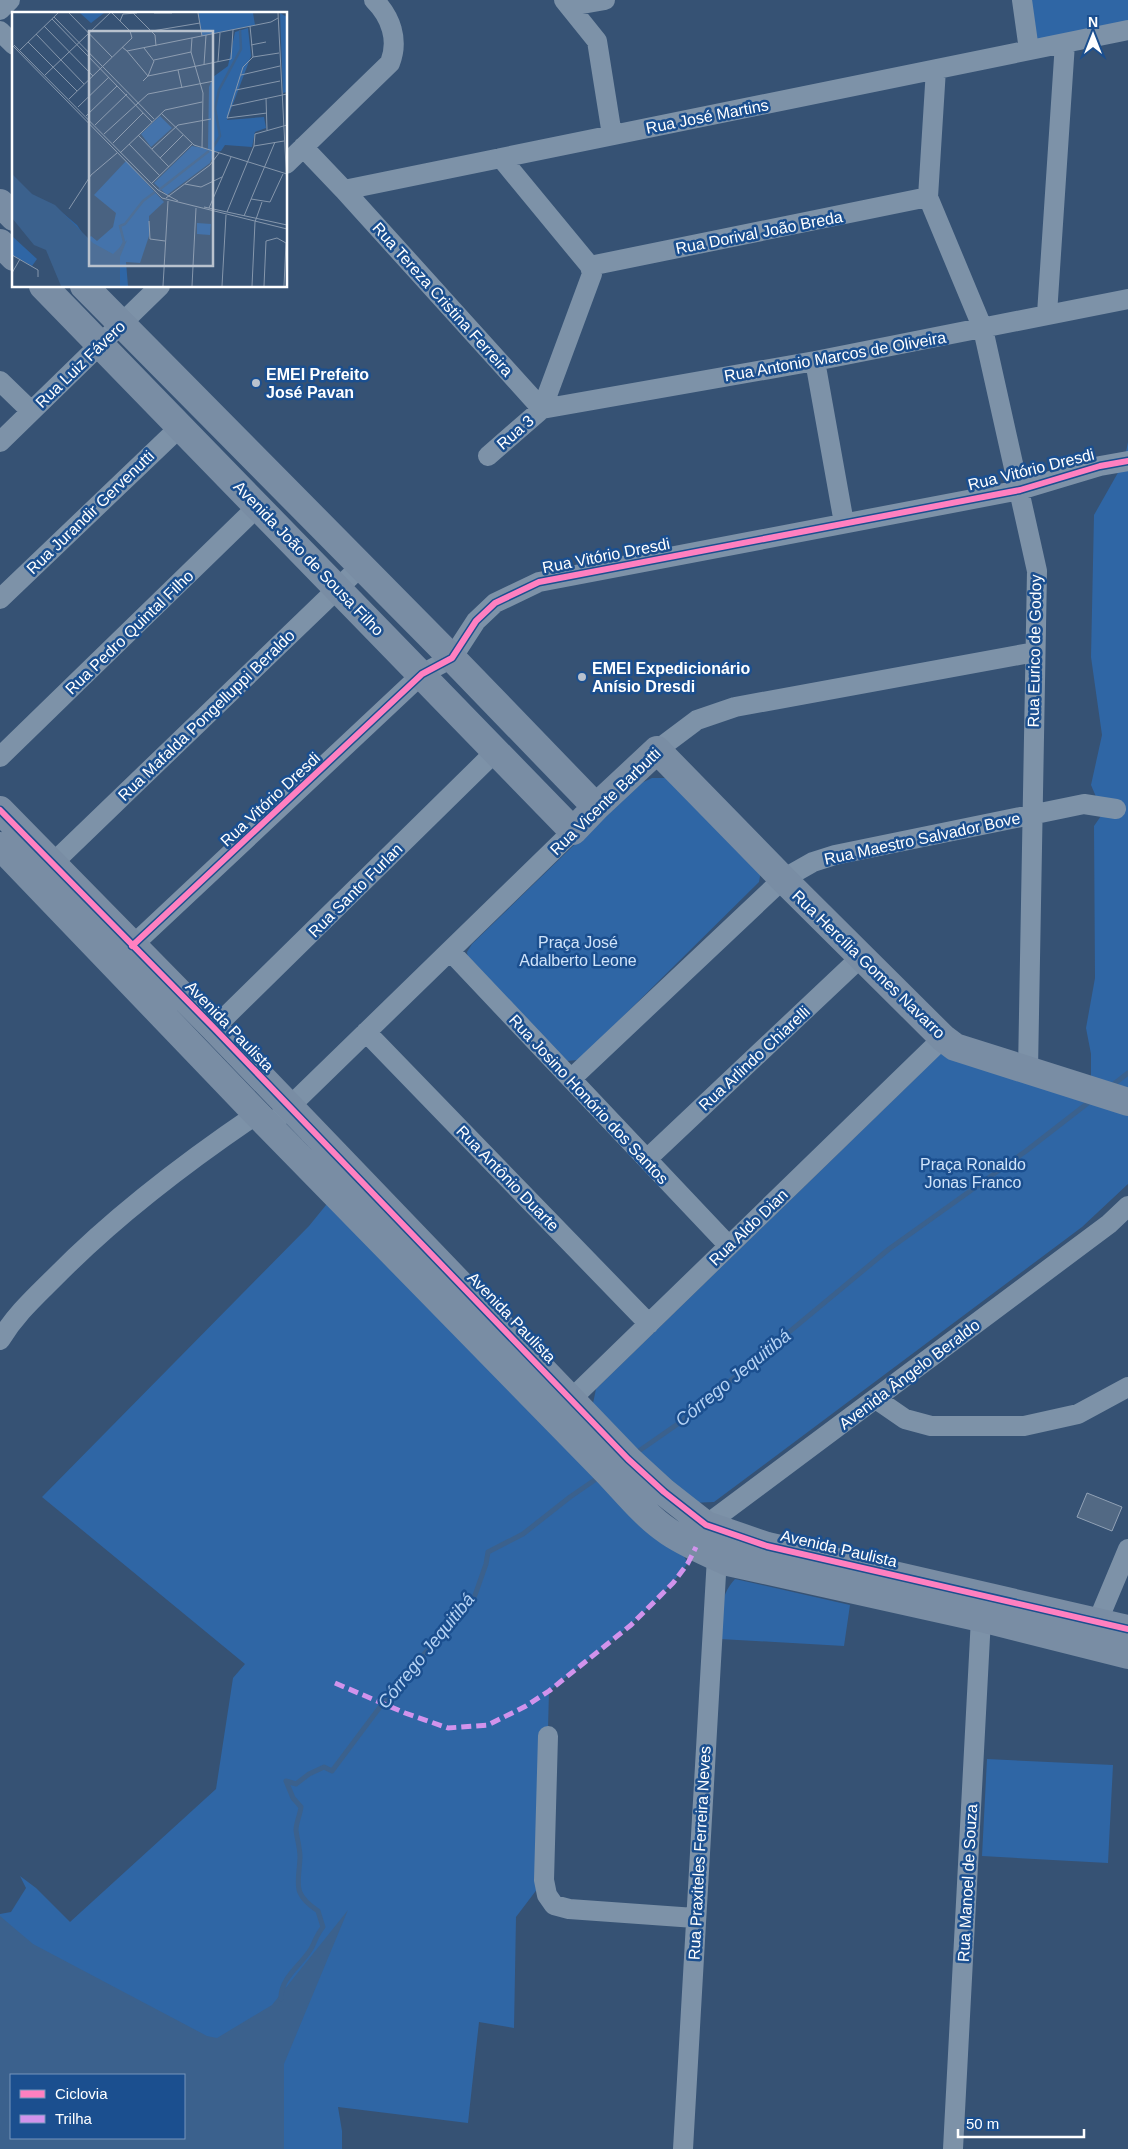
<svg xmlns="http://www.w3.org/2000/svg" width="1128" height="2149" viewBox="0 0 1128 2149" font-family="Arial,sans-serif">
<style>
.green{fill:#2f66a5;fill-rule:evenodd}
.water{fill:#3b618d;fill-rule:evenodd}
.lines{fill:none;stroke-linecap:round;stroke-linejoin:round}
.stream{stroke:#3b618d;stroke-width:5}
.building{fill:#526984;stroke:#92a2b6}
.street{stroke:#7d92a8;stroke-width:20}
.secondary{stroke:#798da4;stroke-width:28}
.quiet{stroke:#d193ec;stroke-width:5;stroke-dasharray:10 5;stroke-linecap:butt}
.cycleway-casing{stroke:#1b4f8f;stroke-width:9}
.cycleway{stroke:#ff80c0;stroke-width:6}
.poi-dot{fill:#b9c2ce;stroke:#1b4f8f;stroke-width:2}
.labels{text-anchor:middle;stroke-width:5;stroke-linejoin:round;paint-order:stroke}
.street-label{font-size:16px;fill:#fff;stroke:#1b4f8f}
.poi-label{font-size:16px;font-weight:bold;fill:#fff;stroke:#1b4f8f;text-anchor:start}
.park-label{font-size:16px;fill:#cfe3fa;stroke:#1b4f8f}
.water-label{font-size:18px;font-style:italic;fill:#b5d3f5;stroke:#1b4f8f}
.inset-river{fill:none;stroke:#3b618d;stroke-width:2.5}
.inset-road{fill:none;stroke:#8697ac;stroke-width:1}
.view{fill:#b9c2ce;fill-opacity:0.15;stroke:#b9c2ce;stroke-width:2.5}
.inset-edge{fill:none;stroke:#fff;stroke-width:2.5}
</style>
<rect width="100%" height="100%" fill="#365274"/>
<path class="green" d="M 1021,0 L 1128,0 L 1128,30 L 1029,50 Z
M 1128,442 L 1128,1099 L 1091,1080 L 1091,1054 L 1086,1028 L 1095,978 L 1094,826 L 1103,813 L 1091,785 L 1102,735 L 1091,657 L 1094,515 L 1124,462 Z
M 652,778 L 667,778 L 761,871 L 759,882 L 584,1055 L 577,1060 L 567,1061 L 468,958 L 467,952 L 472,944 L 635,786 Z
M 942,1053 L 1128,1108 L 1128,1184 L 1082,1227 L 714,1502 L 690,1503 L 592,1408 L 596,1389 L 917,1077 L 934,1058 Z
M 335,1194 L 669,1532 L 688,1563 C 650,1614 598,1651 549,1691 L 544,1880 L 516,1917 L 514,2028 L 479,2022 L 468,2123 L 338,2107 L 342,2131 L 342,2149 L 0,2149 L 0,1914 L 11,1912 L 26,1888 L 20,1876 L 36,1888 L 70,1922 L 216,1789 L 233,1678 L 245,1664 L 42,1497 L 309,1226 ZM 11,2075 L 184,2075 L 184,2138 L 11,2138 Z
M 735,1579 L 850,1605 L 844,1646 L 720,1639 C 721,1616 718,1598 735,1579 Z
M 987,1759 L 1113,1765 L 1108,1863 L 982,1856 Z"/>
<path class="water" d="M 348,1910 L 284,2064 L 284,2149 L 0,2149 L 0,1916 L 33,1944 L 207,2036 L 217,2038 L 272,2005 ZM 11,2075 L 184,2075 L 184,2138 L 11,2138 Z"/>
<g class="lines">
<path class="stream" d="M 1110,1087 L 1128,1073
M 636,1453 L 682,1421 L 889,1249 L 1026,1151 L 1093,1099
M 281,1999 C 280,1976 305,1963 313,1945 C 316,1938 318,1933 323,1927 L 318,1911 C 291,1893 299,1884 300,1857 C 300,1848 297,1839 296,1830 C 296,1823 300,1815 301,1807 L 293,1798 L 286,1781 L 296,1784 L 309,1774 L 324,1767 L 332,1771 L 395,1687 L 474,1598 L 486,1564 L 488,1552 L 523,1534 L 570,1497 L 599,1477"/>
</g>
<path class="building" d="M 1087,1493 L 1122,1507 L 1112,1531 L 1077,1517 Z"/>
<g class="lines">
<path class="street" d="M 564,0 L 597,41 L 612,135
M 1022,0 L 1029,50
M 571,6 L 605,0
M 0,10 L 10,0
M 0,31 L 14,45
M 936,69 L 928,197 L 983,329 L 1037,571 L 1028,1070
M 303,147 L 344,190 L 1128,30
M 286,164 L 390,63 C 399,40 391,17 374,0
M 344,190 L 542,409
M 590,266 L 928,197
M 1047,314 L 1065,43
M 815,361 L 844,523
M 0,381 L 31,411
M 542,409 L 815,361 L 1128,299
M 0,442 L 160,286
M 488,456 L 542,409 L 592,274 L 590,266 L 501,158
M 0,599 L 181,426
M 657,750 L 697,720 L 735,707 L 1035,652
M 0,757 L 258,506
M 52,864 L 360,567
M 132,946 L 422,674 L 452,658 L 476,621 L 495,603 L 539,582 L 1020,490 L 1100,466 L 1128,461
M 450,951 L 729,1246
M 214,1028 L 496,751
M 366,1032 L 649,1324
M 571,1079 L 783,879 L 813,862 L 835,855 L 1084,804 L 1116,809
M 280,1116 L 573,831
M 647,1159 L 861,957
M 0,1340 C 16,1314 34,1298 55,1277 C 115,1216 186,1162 257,1114
M 876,1399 L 905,1419 L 931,1426 L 1024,1426 L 1078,1414 L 1128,1387
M 561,1409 L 943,1038
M 703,1534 L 706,1525 L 1109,1224 L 1128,1206
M 1097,1623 L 1128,1549
M 548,1736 L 544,1880 L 547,1895 L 554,1905 L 569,1909 L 695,1918
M 683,2149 L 717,1557
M 953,2149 L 981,1618"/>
<path class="secondary" d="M 0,203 L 14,217
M 0,243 L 14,257
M 43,286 L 573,831 L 596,807 L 657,750 L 783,879 L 943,1038 L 955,1047 L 1128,1102
M 84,286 L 452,658 L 596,807
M 0,810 L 214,1028 L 628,1459 L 664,1492 L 706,1525 L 767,1546 L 1128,1629
M 0,846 L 257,1114 L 607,1472 C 626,1492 645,1516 669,1532 C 687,1544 708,1553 728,1562 L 981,1618 L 1128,1655"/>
<path class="quiet" d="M 335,1683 L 405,1713 L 448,1728 L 488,1725 L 526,1706 L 549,1691 L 631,1625 L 673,1583 L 688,1563 L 696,1547"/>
<defs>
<path id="cycleway" d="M 0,810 L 214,1028 L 628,1459 L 664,1492 L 706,1525 L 767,1546 L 1128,1629
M 132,946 L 422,674 L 452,658 L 476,621 L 495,603 L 539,582 L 1020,490 L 1100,466 L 1128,461"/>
</defs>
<use href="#cycleway" class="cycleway-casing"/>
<use href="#cycleway" class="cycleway"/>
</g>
<g class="poi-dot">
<circle cx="256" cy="383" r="5"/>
<circle cx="582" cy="677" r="5"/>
</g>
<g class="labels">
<g class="street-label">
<text transform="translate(707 116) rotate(-11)" y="6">Rua José Martins</text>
<text transform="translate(759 232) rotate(-11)" y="6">Rua Dorival João Breda</text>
<text transform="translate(443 299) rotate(48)" y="6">Rua Tereza Cristina Ferreira</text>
<text transform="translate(835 356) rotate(-10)" y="6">Rua Antonio Marcos de Oliveira</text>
<text transform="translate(80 364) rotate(-44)" y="6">Rua Luiz Fávero</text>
<text transform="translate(515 432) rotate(-41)" y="6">Rua 3</text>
<text transform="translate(1031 469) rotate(-14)" y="6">Rua Vitório Dresdi</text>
<text transform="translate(90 512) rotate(-44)" y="6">Rua Jurandir Gervenutti</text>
<text transform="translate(606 555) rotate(-11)" y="6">Rua Vitório Dresdi</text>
<text transform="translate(309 558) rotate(46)" y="6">Avenida João de Sousa Filho</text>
<text transform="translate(129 632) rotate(-44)" y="6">Rua Pedro Quintal Filho</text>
<text transform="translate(1034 651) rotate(-89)" y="6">Rua Eurico de Godoy</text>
<text transform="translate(206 715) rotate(-44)" y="6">Rua Mafalda Pongelluppi Beraldo</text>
<text transform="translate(270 799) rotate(-43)" y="6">Rua Vitório Dresdi</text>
<text transform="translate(605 801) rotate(-44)" y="6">Rua Vicente Barbutti</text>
<text transform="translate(922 838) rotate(-12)" y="6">Rua Maestro Salvador Bove</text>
<text transform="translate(355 890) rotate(-45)" y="6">Rua Santo Furlan</text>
<text transform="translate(869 964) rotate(44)" y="6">Rua Hercília Gomes Navarro</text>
<text transform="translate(230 1026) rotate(46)" y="6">Avenida Paulista</text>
<text transform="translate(754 1058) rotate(-43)" y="6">Rua Arlindo Chiarelli</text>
<text transform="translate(589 1099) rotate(47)" y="6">Rua Josino Honório dos Santos</text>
<text transform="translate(508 1178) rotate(46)" y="6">Rua Antônio Duarte</text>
<text transform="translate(748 1227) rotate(-44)" y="6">Rua Aldo Dian</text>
<text transform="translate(512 1317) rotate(46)" y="6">Avenida Paulista</text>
<text transform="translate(909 1374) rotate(-37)" y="6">Avenida Ângelo Beraldo</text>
<text transform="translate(839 1548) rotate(13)" y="6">Avenida Paulista</text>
<text transform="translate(699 1853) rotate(-87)" y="6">Rua Praxiteles Ferreira Neves</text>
<text transform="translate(967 1883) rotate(-87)" y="6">Rua Manoel de Souza</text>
</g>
<g class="poi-label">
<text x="266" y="380">EMEI Prefeito<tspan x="266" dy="18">José Pavan</tspan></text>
<text x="592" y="674">EMEI Expedicionário<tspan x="592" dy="18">Anísio Dresdi</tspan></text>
</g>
<g class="park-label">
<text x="578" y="948">Praça José<tspan x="578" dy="18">Adalberto Leone</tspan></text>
<text x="973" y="1170">Praça Ronaldo<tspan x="973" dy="18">Jonas Franco</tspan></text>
</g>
<g class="water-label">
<text transform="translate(733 1378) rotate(-39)" y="6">Córrego Jequitibá</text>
<text transform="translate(426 1651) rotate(-51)" y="6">Córrego Jequitibá</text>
</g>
</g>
<g transform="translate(12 12)">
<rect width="275" height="275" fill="#365274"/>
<path d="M 68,1 L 92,1 L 79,11 ZM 186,1 L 241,1 L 243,13 L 190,24 ZM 268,1 L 275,5 L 275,80 L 271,81 ZM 236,16 L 239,44 L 215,108 L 252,105 L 254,116 L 243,120 L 240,135 L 213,133 L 209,139 L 203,140 L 198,151 L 155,183 L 142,171 L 180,134 L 196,137 L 197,75 L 201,65 L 216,54 L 223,20 ZM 148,104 L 160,116 L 139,135 L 129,122 ZM 114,149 L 152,190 L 137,204 L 137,224 L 128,251 L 114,250 L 116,274 L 77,274 L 28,187 L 40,192 L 65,213 L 75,228 L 79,224 L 85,229 L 101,215 L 104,201 L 82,183 ZM 185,211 L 199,212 L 198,223 L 185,222 ZM 0,224 L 25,247 L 20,254 L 0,243 Z" fill="#2f66a5"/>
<path d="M 0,162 L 20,182 L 43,193 L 81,231 L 101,242 L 115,228 L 108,245 L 108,274 L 49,274 L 34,238 L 22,233 L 0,206 Z" fill="#3b618d"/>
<path class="inset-river" d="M 200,137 L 208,124 L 203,96 L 207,78 L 229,37 L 228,18M 147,178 L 197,139M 108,238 L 112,230 L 108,214 L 113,212 L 131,189 L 143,180"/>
<path class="inset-road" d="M 57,1 L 100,45M 121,1 L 143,23 L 144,34M 142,1 L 160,1M 186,1 L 190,24M 266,1 L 275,174M 42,5 L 142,107M 40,7 L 140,110M 108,9 L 111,2 L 125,1M 32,14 L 81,64M 238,14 L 241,45M 140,19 L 188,11M 24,22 L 72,72M 180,26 L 179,40 L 191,81 L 190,136M 16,30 L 65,79M 0,33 L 150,186 L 275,217M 2,33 L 146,178 L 166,189M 239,33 L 254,30M 110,35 L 115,39 L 259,10 L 266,6M 8,38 L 46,1M 115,39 L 136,64M 241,45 L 231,55 L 215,106 L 255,101M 241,45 L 267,41M 142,48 L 179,40M 206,50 L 208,21M 192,53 L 194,23M 166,58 L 170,76M 33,63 L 98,1M 229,63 L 268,54M 136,64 L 219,47 L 221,18M 131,69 L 136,64 L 142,49 L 132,36M 224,78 L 268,69M 254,86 L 255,118M 57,87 L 120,26 L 118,19 L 100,1M 219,94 L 275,82M 66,95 L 97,65M 149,101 L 182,133 L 275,162M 74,104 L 105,74M 83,113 L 115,82M 92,122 L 136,82 L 202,69M 126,123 L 157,155M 101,131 L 131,101M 117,132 L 148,164M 242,134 L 272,129M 140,137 L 166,113 L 199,107M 108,141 L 153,98 L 190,90M 148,146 L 171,123M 139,172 L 180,132M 173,172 L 189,175 L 210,165M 154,186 L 198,153 L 207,141M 239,187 L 258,190 L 271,162M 192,195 L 275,213M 197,196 L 219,145M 57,197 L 79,163 L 105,141M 215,200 L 242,134 L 243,122 L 275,113M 232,204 L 263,130M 137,209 L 138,227 L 153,229M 0,243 L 26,258 L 26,265M 0,261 L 8,247M 151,274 L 156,189M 180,274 L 184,196M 210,274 L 214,203M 240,274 L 243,210 L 250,190M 252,274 L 254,229 L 265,226 L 274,231 L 272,274"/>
<path class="view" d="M 77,19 L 201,19 L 201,254 L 77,254 Z"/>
<rect width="275" height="275" class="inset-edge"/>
</g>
<rect x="10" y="2074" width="175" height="65" fill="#1b4f8f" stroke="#7695bc"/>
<rect x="20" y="2090" width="25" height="8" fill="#ff80c0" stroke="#7695bc"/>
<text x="55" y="2099" font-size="15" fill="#ffffff">Ciclovia</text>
<rect x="20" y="2115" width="25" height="8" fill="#d193ec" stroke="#7695bc"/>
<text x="55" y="2124" font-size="15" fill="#ffffff">Trilha</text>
<g transform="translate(1093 35)" stroke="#1b4f8f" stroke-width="4" paint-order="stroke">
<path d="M0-4L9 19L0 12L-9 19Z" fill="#ffffff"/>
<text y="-8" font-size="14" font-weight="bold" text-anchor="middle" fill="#ffffff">N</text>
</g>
<path d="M958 2129v8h126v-8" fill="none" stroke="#ffffff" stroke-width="2.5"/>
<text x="966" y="2129" font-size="15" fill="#ffffff" stroke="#1b4f8f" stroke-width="4" paint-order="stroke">50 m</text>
</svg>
